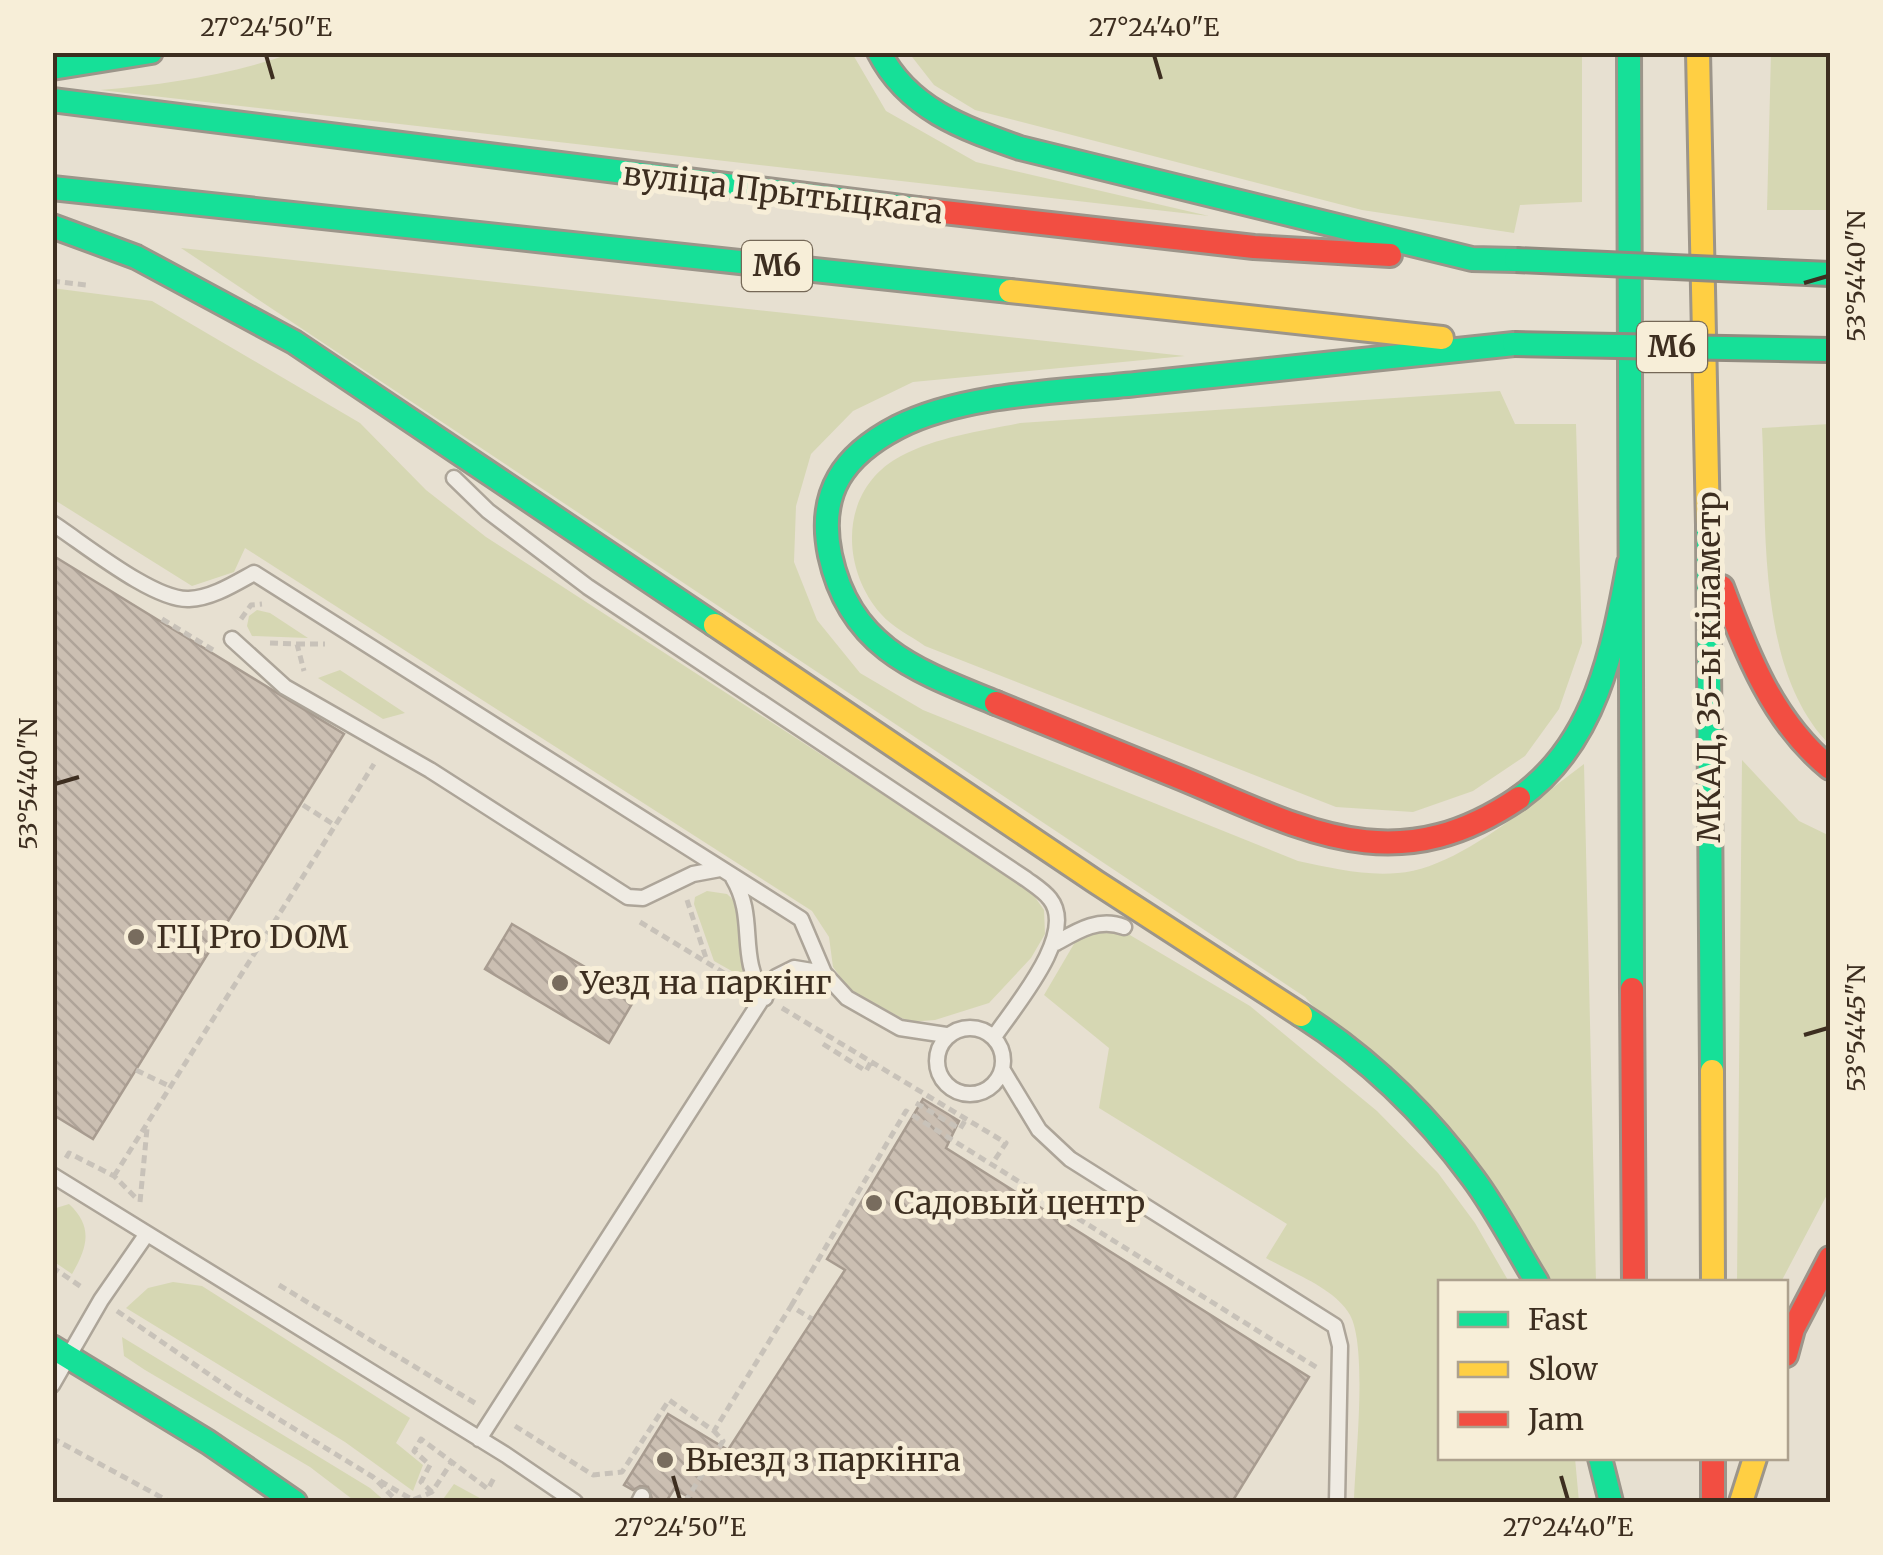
<svg xmlns="http://www.w3.org/2000/svg" width="1883" height="1555" viewBox="0 0 1883 1555" font-family="Merriweather,serif">
<style>
.grass{fill:#d6d7b3}
.building{fill:url(#building-back-hatch);stroke:#a89c90;stroke-width:2.5}
.lines{fill:none;stroke-linecap:round;stroke-linejoin:round}
.lane-casing{stroke:#ada599;stroke-width:19}
.fast-casing{stroke:#9c958a;stroke-width:28}
.slow-casing{stroke:#9c958a;stroke-width:28}
.jam-casing{stroke:#9c958a;stroke-width:28}
.path{stroke:#c8c2b9;stroke-width:5;stroke-dasharray:8 5;stroke-linecap:butt}
.lane{stroke:#efebe3;stroke-width:14}
.fast{stroke:#16e098;stroke-width:22}
.slow{stroke:#ffcf43;stroke-width:22}
.jam{stroke:#f24e42;stroke-width:22}
.fast-bridge-casing{stroke:#928b80;stroke-width:28;stroke-linecap:butt}
.fast-bridge{stroke:#16e098;stroke-width:22}
.ticks{fill:none;stroke:#3d2e20;stroke-width:4}
.poi-dot{fill:#786c5e;stroke:#f7eed8;stroke-width:4}
.labels{text-anchor:middle;stroke-width:10;stroke-linejoin:round;paint-order:stroke}
.shield{fill:#f7eed8;stroke:#756857;stroke-width:2.5}
.shield-label{font-size:30px;font-weight:bold;fill:#3d2e20}
.street-label{font-size:32px;fill:#3d2e20;stroke:#f7eed8}
.poi-label{font-size:32px;fill:#3d2e20;stroke:#f7eed8;text-anchor:start}
.neatline{fill:none;stroke:#3d2e20;stroke-width:4}
.ticks-label{font-size:25px;text-anchor:middle;fill:#3d2e20}
</style>
<defs>
<pattern id="building-back-hatch" width="6" height="6" patternUnits="userSpaceOnUse" patternTransform="scale(2.5)"><rect width="6" height="6" fill="#cbbfb2"/><path d="M-1 5l2 2M0 0l6 6M5-1l2 2" fill="none" stroke="#afa499"/></pattern>
</defs>
<rect width="100%" height="100%" fill="#e7e0d1"/>
<path class="grass" d="M 295,52 L 852,53 L 886,111 L 976,162 L 1209,216 L 100,90 C 168,84 231,75 295,52 Z
M 909,53 L 1582,53 L 1582,202 L 1520,205 L 1514,233 L 1362,210 L 975,110 L 934,85 Z
M 1771,53 L 1830,53 L 1830,210 L 1767,210 Z
M 181,248 L 1185,356 L 913,382 L 853,411 L 811,454 L 796,506 L 794,562 L 817,620 L 860,673 L 923,710 L 1298,861 C 1331,868 1364,876 1398,873 C 1459,869 1535,800 1584,764 L 1596,1282 L 1553,1282 L 1305,997 Z
M 52,288 L 152,301 L 360,423 L 426,490 L 486,537 L 1030,890 L 1044,910 L 1045,934 L 1031,958 L 989,1003 L 935,1020 L 909,1022 L 850,990 L 833,967 L 829,937 L 812,911 L 245,548 L 234,572 L 192,586 L 53,499 Z
M 1500,391 L 1515,424 L 1576,424 L 1582,643 L 1559,709 L 1525,756 L 1473,791 L 1413,812 L 1336,807 L 925,646 C 911,636 892,627 881,614 C 839,566 840,488 901,456 C 936,437 981,431 1020,423 Z
M 1830,424 L 1830,745 C 1756,671 1767,526 1762,428 Z
M 257,610 L 270,613 L 308,638 L 252,636 L 247,626 L 249,616 Z
M 340,670 L 405,713 L 383,719 L 318,678 Z
M 1742,760 L 1799,821 L 1830,836 L 1830,1189 L 1781,1282 L 1737,1282 Z
M 707,891 L 727,894 C 749,911 738,952 744,978 L 714,961 L 694,904 L 695,897 Z
M 1113,925 L 1250,1006 L 1377,1111 L 1438,1173 L 1475,1223 L 1509,1282 L 1440,1282 L 1440,1458 L 1575,1458 L 1579,1502 L 1354,1502 C 1355,1461 1368,1348 1350,1315 C 1335,1288 1292,1273 1266,1258 L 1287,1224 L 1099,1108 L 1109,1048 L 1044,995 L 1078,937 Z
M 69,1204 C 94,1227 87,1248 72,1274 L 53,1261 L 53,1209 Z
M 173,1282 L 202,1286 L 410,1418 L 396,1443 L 423,1465 L 413,1491 L 345,1442 L 126,1308 L 148,1288 Z
M 122,1337 L 370,1488 L 386,1502 L 356,1502 L 310,1467 L 145,1370 L 124,1356 Z
M 454,1484 L 487,1502 L 441,1502 Z"/>
<path class="building" d="M 52,555 L 344,734 L 93,1139 L 52,1114 Z
M 512,924 L 636,997 L 609,1043 L 485,969 Z
M 923,1099 L 959,1121 L 946,1148 L 1309,1377 L 1232,1502 L 698,1502 L 674,1489 L 666,1502 L 653,1502 L 648,1487 L 640,1486 L 633,1490 L 624,1485 L 668,1414 L 728,1450 L 845,1270 L 827,1259 Z"/>
<g class="lines">
<defs>
<path id="lane" d="M 454,478 L 488,511 L 588,587 L 1026,879 C 1034,885 1044,891 1050,899 C 1078,934 1014,1007 994,1037
M 52,523 C 83,543 154,601 189,599 C 212,598 234,584 254,573 L 801,919 L 824,973
M 232,639 L 285,687 L 430,770 L 628,897 L 643,898 L 693,874 L 720,869
M 733,878 C 758,920 736,955 765,998
M 1056,943 C 1077,931 1099,917 1124,927
M937 1061a33 33 0 1 1 66 0a33 33 0 1 1-66 0Z
M 1002,1069 L 1039,1130 L 1070,1159 L 1335,1326 L 1340,1346 L 1337,1502
M 52,1175 L 506,1455 L 575,1502
M 52,1385 L 101,1300 L 146,1235
M 479,1439 L 776,977 L 794,968 L 824,973 L 847,998 L 900,1028 L 946,1035
M 639,1502 L 642,1496"/>
<path id="fast" d="M 879,52 C 908,109 963,128 1020,148 L 1472,259 L 1516,260
M 1629,52 L 1632,989
M 52,68 L 151,52
M 52,100 L 917,209
M 52,188 L 1010,291
M 52,226 L 136,257 L 294,342 L 715,625
M 1708,525 L 1712,1071
M 996,703 C 917,671 850,648 830,555 C 817,492 844,455 898,427 C 965,393 1062,392 1136,384 C 1262,371 1388,357 1514,344
M 1519,798 C 1596,743 1613,650 1629,563
M 1301,1015 C 1367,1057 1426,1114 1473,1178 C 1497,1210 1516,1248 1537,1282
M 52,1347 L 208,1442 L 295,1502
M 1600,1458 L 1611,1502"/>
<path id="slow" d="M 1698,52 L 1708,525
M 1010,291 L 1442,338
M 715,625 L 1096,882 L 1301,1015
M 1712,1071 L 1713,1282
M 1741,1502 L 1755,1458"/>
<path id="jam" d="M 917,209 L 1254,247 L 1390,255
M 1722,587 C 1747,654 1773,722 1830,768
M 996,703 C 1058,728 1119,753 1181,778 C 1304,829 1394,883 1519,798
M 1632,989 L 1634,1282
M 1786,1355 L 1793,1329 L 1830,1258
M 1713,1458 L 1713,1502"/>
</defs>
<use href="#lane" class="lane-casing"/>
<use href="#fast" class="fast-casing"/>
<use href="#slow" class="slow-casing"/>
<use href="#jam" class="jam-casing"/>
<path class="path" d="M 52,281 L 86,285
M 162,619 L 213,650
M 241,619 L 251,605 L 262,604
M 270,643 L 297,644 L 304,671
M 297,644 L 325,644
M 303,805 L 336,826
M 687,900 L 707,961
M 640,922 L 729,976
M 782,1008 L 1006,1143 L 992,1164
M 823,1044 L 866,1071 L 871,1062
M 136,1070 L 171,1087
M 916,1103 L 960,1129 L 966,1119
M 66,1158 L 69,1153 L 114,1176 L 137,1199
M 114,1176 L 374,764
M 140,1202 L 147,1129
M 52,1267 L 83,1288
M 279,1285 L 475,1403
M 791,1306 L 906,1111 L 1319,1369
M 117,1311 L 236,1393 L 373,1477 L 398,1502
M 515,1426 L 593,1475 L 622,1472 L 669,1400 L 714,1431 L 791,1306 L 812,1319
M 52,1438 L 170,1502
M 380,1481 L 413,1500 L 432,1492 L 451,1463
M 432,1492 L 421,1482 L 430,1465 L 414,1451 L 421,1439 L 488,1489 L 495,1476
M 685,1502 L 723,1441 L 714,1431"/>
<use href="#lane" class="lane"/>
<use href="#fast" class="fast"/>
<use href="#slow" class="slow"/>
<use href="#jam" class="jam"/>
<defs>
<path id="fast-bridge" d="M 1516,260 L 1830,274
M 1514,344 L 1830,350"/>
</defs>
<use href="#fast-bridge" class="fast-bridge-casing"/>
<use href="#fast-bridge" class="fast-bridge"/>
</g>
<path class="ticks" d="M 266,55 L 273,79M 1154,55 L 1161,79M 1804,283 L 1828,276M 55,784 L 79,777M 1804,1035 L 1828,1028M 673,1476 L 680,1500M 1561,1476 L 1568,1500"/>
<g class="poi-dot">
<circle cx="136" cy="937" r="10"/>
<circle cx="560" cy="983" r="10"/>
<circle cx="874" cy="1203" r="10"/>
<circle cx="665" cy="1460" r="10"/>
</g>
<g class="labels">
<g class="shield">
<rect x="742" y="241" width="70" height="50" rx="8"/>
<rect x="1637" y="322" width="70" height="50" rx="8"/>
</g>
<g class="shield-label">
<text x="777" y="276">М6</text>
<text x="1672" y="357">М6</text>
</g>
<g class="street-label">
<text transform="translate(783 193) rotate(7)" y="11">вуліца Прытыцкага</text>
<text transform="translate(1709 667) rotate(-90)" y="11">МКАД, 35-ы кіламетр</text>
</g>
<g class="poi-label">
<text x="156" y="948">ГЦ Pro DOM</text>
<text x="580" y="994">Уезд на паркінг</text>
<text x="894" y="1214">Садовый центр</text>
<text x="685" y="1471">Выезд з паркінга</text>
</g>
</g>
<rect width="1883" height="1555" fill="none" stroke="#f7eed8" stroke-width="110"/>
<rect x="1438" y="1280" width="350" height="180" fill="#f7eed8" stroke="#ada18e" stroke-width="2.5"/>
<rect x="1458" y="1312" width="50" height="15" fill="#16e098" stroke="#ada18e" stroke-width="2.5"/>
<text x="1528" y="1330" font-size="30" fill="#3d2e20">Fast</text>
<rect x="1458" y="1362" width="50" height="15" fill="#ffcf43" stroke="#ada18e" stroke-width="2.5"/>
<text x="1528" y="1380" font-size="30" fill="#3d2e20">Slow</text>
<rect x="1458" y="1412" width="50" height="15" fill="#f24e42" stroke="#ada18e" stroke-width="2.5"/>
<text x="1528" y="1430" font-size="30" fill="#3d2e20">Jam</text>
<rect x="55" y="55" width="1773" height="1445" class="neatline"/>
<g class="ticks-label">
<text x="266" y="36">27°24'50"E</text>
<text x="1154" y="36">27°24'40"E</text>
<text transform="translate(1856 276) rotate(-90)" y="9">53°54'40"N</text>
<text transform="translate(28 784) rotate(-90)" y="9">53°54'40"N</text>
<text transform="translate(1856 1028) rotate(-90)" y="9">53°54'45"N</text>
<text x="680" y="1536">27°24'50"E</text>
<text x="1568" y="1536">27°24'40"E</text>
</g>
</svg>
